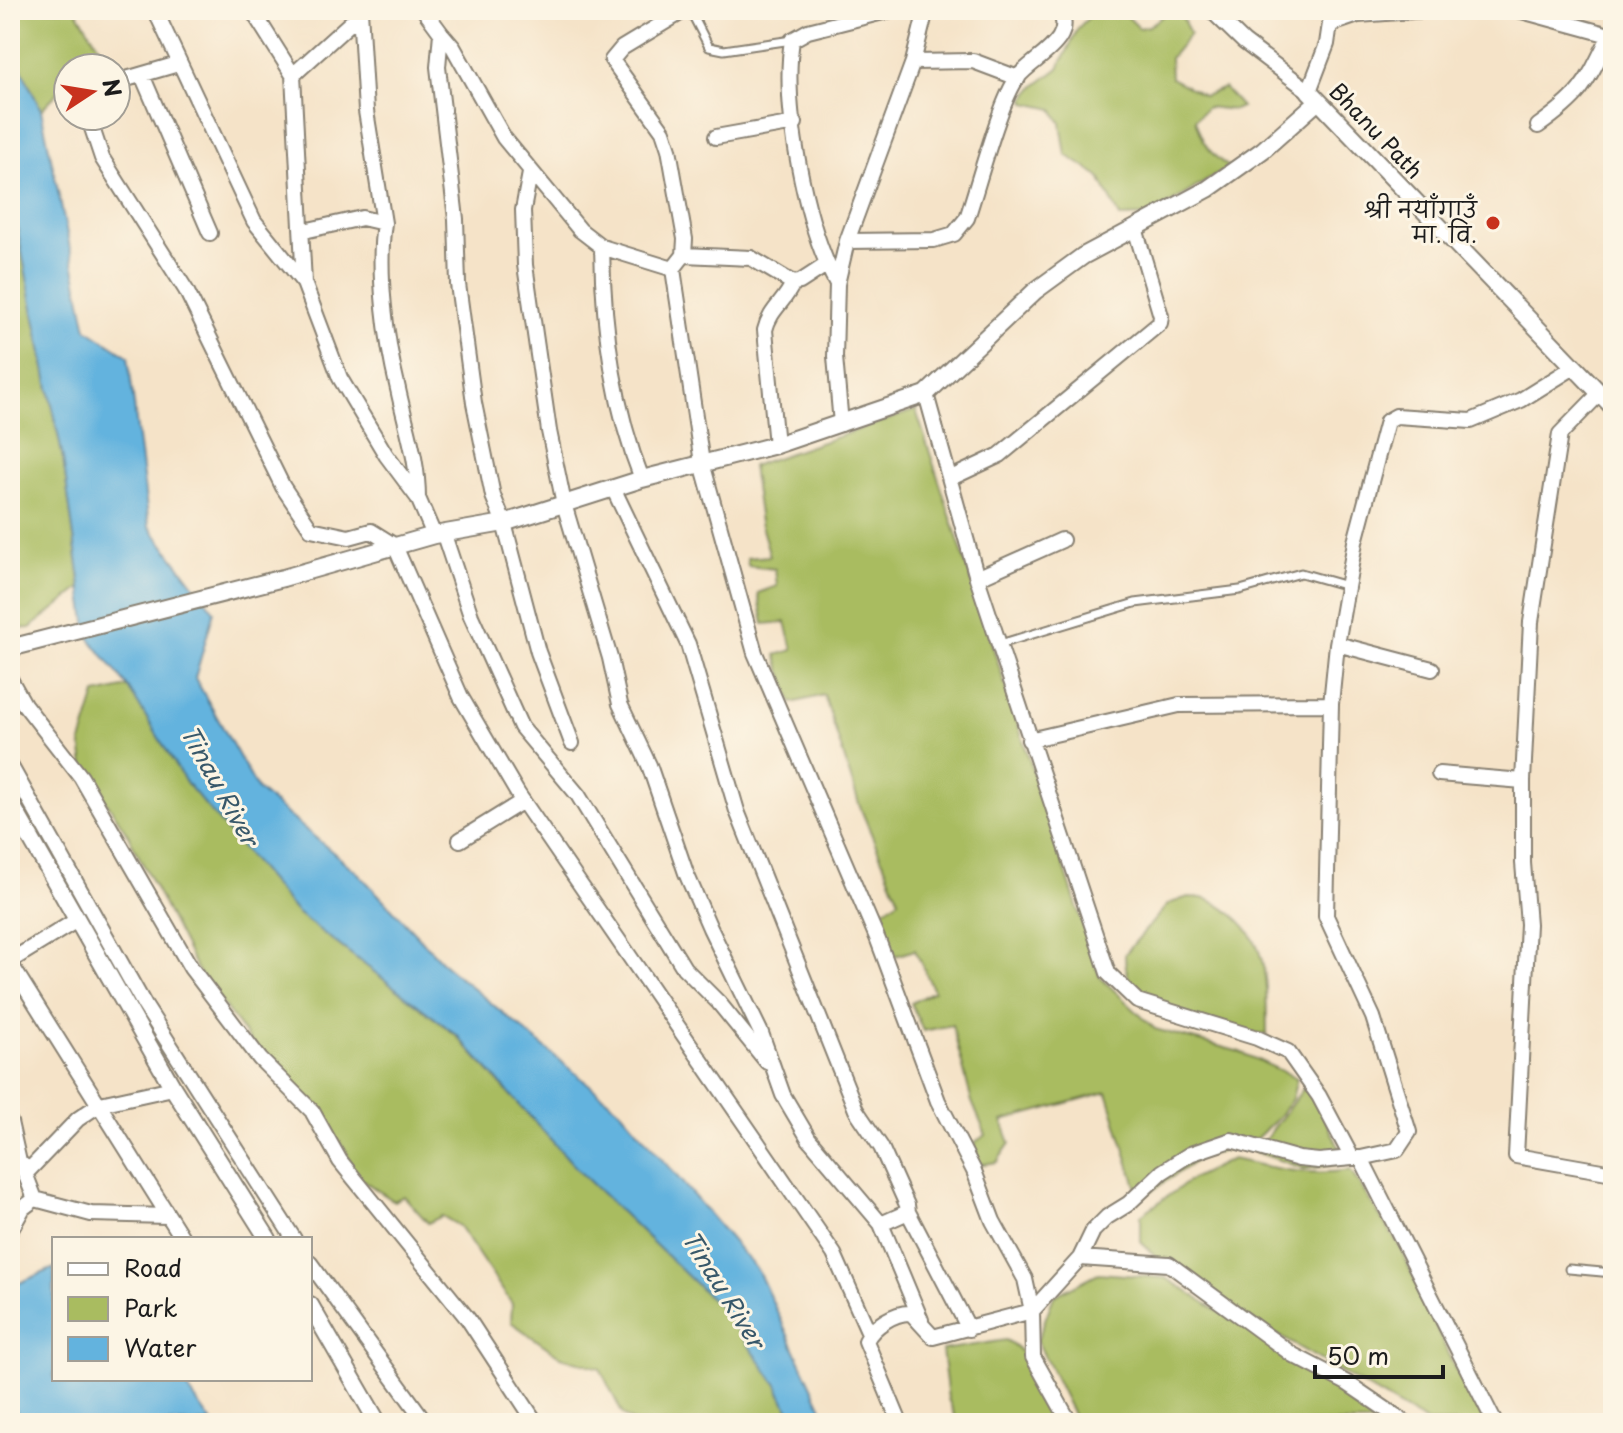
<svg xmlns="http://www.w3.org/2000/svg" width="1623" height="1433" viewBox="0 0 1623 1433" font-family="'Playpen Sans','Playpen Sans Deva',sans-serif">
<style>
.green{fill:#a9bc60;stroke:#626c3e;stroke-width:2}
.water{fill:#63b3de;stroke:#40687d;stroke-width:2}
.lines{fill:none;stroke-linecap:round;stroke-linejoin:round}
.service-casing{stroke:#888072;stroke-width:11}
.minor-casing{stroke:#888072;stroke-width:18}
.tertiary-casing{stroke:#888072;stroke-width:20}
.service{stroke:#fff;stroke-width:7}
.minor{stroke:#fff;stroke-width:14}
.tertiary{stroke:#fff;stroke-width:16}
.poi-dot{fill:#c8321e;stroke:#fcf5e5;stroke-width:3}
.labels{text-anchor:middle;stroke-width:6;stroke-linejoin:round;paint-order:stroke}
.street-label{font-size:22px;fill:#1c1c1c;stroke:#fcf5e5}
.poi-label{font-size:22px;fill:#1c1c1c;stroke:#fcf5e5;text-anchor:end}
.water-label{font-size:24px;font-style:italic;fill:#38586a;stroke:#fcf5e5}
</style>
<rect width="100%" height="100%" fill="#fcf5e5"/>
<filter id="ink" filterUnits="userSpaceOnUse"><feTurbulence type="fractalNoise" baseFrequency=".0125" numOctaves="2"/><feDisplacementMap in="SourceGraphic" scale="16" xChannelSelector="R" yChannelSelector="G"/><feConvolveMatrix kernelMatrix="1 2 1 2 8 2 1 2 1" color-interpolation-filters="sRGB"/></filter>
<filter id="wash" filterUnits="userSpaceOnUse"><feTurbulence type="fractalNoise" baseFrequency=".006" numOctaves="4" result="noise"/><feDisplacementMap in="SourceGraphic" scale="32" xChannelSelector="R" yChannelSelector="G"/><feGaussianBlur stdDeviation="1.8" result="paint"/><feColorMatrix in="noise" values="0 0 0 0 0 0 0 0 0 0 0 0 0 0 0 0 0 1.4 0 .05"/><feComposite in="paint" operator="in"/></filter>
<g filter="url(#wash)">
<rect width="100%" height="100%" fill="#f5e3c8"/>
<path class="green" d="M 10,10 L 76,10 L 100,48 L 81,68 L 68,68 L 68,82 L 41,110 L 10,45 Z
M 1096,10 L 1121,10 L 1139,28 L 1149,26 L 1166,14 L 1181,15 L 1190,34 L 1170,58 L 1171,78 L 1205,96 L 1224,88 L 1241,107 L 1234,110 L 1207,107 L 1195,120 C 1202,142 1209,154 1229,167 L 1149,216 L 1120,217 L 1099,176 L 1066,155 L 1061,123 L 1053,109 L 1026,103 L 1025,99 L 1034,87 L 1059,68 L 1078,28 Z
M 10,192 L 63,459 L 81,588 L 30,628 L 10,629 Z
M 916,410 L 1100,977 L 1155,1029 L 1240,1052 L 1297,1078 L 1292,1099 L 1276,1120 L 1250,1144 L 1201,1157 L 1140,1199 L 1107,1092 L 1002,1121 L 1010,1143 L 997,1162 L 978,1165 L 975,1142 L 986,1135 L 972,1102 L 952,1025 L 923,1031 L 911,1003 L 934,991 L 915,950 L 895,956 L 873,916 L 899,900 L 860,807 L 824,695 L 792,703 L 776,655 L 793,650 L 786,622 L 764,624 L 758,593 L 777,586 L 775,569 L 748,566 L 747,558 L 770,556 L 760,522 L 752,466 Z
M 128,687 L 185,781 L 296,912 L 456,1035 L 581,1173 L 724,1311 L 777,1385 L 795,1423 L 635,1423 L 623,1415 L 600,1368 L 561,1357 L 511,1322 L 512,1304 L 459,1226 L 442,1216 L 428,1223 L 404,1196 L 394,1201 L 355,1175 L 346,1151 L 274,1058 L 265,1061 L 196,968 L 128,835 L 84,767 L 81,742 L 96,694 Z
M 1188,897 C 1206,897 1214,901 1228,911 C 1271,941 1266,988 1267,1035 C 1212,1026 1124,1027 1125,954 L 1168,904 Z
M 1303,1089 L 1312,1093 L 1347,1163 L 1305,1169 L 1256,1152 Z
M 1232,1159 C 1272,1168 1308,1177 1350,1170 L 1400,1247 L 1454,1367 L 1486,1423 L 1428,1423 L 1175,1275 L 1141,1242 L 1141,1215 L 1193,1178 Z
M 1098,1273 L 1166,1278 L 1394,1423 L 1077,1423 L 1037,1341 L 1054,1296 Z
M 1006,1340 C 1032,1354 1049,1396 1061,1423 L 958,1423 L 948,1399 L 942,1350 Z"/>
<path class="water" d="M 10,45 L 41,110 L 87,329 L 128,356 L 149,526 L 214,611 L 195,678 L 258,790 L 359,874 L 445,965 L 621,1111 L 758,1271 L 829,1423 L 795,1423 L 777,1385 L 724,1311 L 581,1173 L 457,1035 L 296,912 L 185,781 L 128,687 L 88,636 L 63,459 L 10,192 Z
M 54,1268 L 54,1379 L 181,1379 L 212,1423 L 23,1423 L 10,1400 L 10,1287 Z"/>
</g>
<g filter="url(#ink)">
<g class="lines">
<defs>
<path id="service" d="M 690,10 L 709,47 L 724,50 L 792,40
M 1000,644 L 1135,603 L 1240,590 L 1301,573 L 1347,586
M 1569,1269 L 1613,1273"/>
<path id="minor" d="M 155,10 L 254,221 L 304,283 L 340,378 L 386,455 L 418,498 L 434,535
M 252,10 L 293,75
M 360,10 L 366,111 L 384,223
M 424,10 L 441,33 L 438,67 L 456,219 L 458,284 L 474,403 L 493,496 L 504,523 L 538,652 L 572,743
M 685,10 L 622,48 L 612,60 L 663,131 L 669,149 L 685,239 L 684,255 L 673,269 L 702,463 L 755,653 L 878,940 L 938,1101 L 974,1171 L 993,1221 L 1025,1279 L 1032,1311 L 1033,1357 L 1070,1423
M 1211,10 L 1244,42 L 1309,91 L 1327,44 L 1332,10
M 1518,10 L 1613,36
M 1332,24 L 1358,15 L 1427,10
M 441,33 L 453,47 L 504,138 L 580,230 L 602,247 L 673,269
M 913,62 L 973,61 L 1018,78
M 142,75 L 210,233
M 116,82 L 178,64
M 88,116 L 102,158 L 186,290 L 283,487 L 311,529 L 349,537 L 371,531 L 395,546 L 461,697 L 518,794 L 834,1254 L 869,1333
M 1538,126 C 1583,94 1586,84 1610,35
M 716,137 L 795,123
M 530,173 L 523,210 L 525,265 L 549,431 L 564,504 L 610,658 L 620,704 L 649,765 L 686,873 L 710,928 L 761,1033 L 783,1095 L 809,1139 L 881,1224 L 908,1212 L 907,1205 L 881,1147 L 856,1110 L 737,811 L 688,644 L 613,488
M 304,231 L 362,218 L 384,223 C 377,272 386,340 398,389 C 406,427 418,459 418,498
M 847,241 L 934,240 L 954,234 L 967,218 C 978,186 1000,100 1018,77 C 1033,58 1078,40 1059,10
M 602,247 C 603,325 613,406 642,479
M 684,255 L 751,258 L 793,283 L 800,282 L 826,265
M 304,283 L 293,75 L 357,17
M 837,284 C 805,225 782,106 792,40 L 808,31 L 891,10
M 1600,393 L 1560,434 L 1531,622 L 1523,781 L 1523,863 L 1528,924 L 1516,1156 L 1613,1173
M 926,394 L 977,578 L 1108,973 L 1137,1001 L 1257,1038 L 1288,1052 L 1319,1096 L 1352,1158 L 1361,1158
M 841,424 L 835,357 L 837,284 L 847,241 L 913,62 L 926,10
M 776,445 L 765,330 C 770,309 785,302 793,283
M 951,478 L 1000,455 L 1160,323 L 1161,316 L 1135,228
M 444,535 L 471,616 L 521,727 L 578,795 L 684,968 L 719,1003 L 767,1062
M 977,578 L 1062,540
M 1337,644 L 1432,669
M 10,679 L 24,704 L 81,777 L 191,968 L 260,1059 L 312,1111 L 340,1161 L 468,1319 L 536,1423
M 1029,740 L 1179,705 L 1331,704
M 10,765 L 145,1006 L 294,1239
M 1439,774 L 1523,781
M 460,840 L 523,801
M 10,961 L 77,920
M 10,963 L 183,1239
M 10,1122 L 19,1162 L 29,1170 L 78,1119 L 100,1104 L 173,1088
M 23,1168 L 35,1199 L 91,1214 L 167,1216
M 908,1212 L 969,1329
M 881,1224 L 921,1320
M 10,1231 L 23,1208 L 35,1199
M 1080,1258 L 1093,1231 L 1107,1217 L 1128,1204 L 1162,1172 L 1190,1154 L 1231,1140 L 1299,1159 L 1319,1161 L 1352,1158
M 310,1263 L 426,1423
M 900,1423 L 866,1341 C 873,1326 895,1312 911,1313 L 933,1337 L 1032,1311 L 1080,1258 L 1169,1264 L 1293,1355 L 1347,1383 L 1406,1423
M 1495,1423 L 1361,1158 L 1397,1150 L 1409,1132 L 1373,1017 L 1326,916 L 1331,704 L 1337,644 L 1355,542 L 1387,421 L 1396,416 L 1471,421 L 1521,400 L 1574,367"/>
<path id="tertiary" d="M 1309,91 L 1613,407
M 10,648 L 283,578 L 434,535 L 504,523 L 642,479 L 776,445 L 926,394 L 1035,291 L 1083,256 L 1208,189 L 1263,150 L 1317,102
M 10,802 L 173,1088 L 268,1239
M 310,1305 L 378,1423"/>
</defs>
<use href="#service" class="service-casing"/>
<use href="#minor" class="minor-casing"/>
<use href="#tertiary" class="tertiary-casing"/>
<use href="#service" class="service"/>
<use href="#minor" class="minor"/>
<use href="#tertiary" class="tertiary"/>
</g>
</g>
<circle class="poi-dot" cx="1493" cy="223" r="8"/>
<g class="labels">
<g class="street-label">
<text transform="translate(1376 131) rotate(46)" y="8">Bhanu Path</text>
</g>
<g class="poi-label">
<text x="1477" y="218">श्री नयाँगाउँ<tspan x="1477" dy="25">मा. वि.</tspan></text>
</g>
<g class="water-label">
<text transform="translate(219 786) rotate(61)" y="8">Tinau River</text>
<text transform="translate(723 1290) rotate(58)" y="8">Tinau River</text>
</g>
</g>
<rect width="1623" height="1433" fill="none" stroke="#fcf5e5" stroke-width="40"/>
<rect x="52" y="1237" width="260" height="144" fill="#fcf5e5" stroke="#a29e95" stroke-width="2"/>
<rect x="68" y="1263" width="40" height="12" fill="#ffffff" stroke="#a29e95" stroke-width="2"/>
<text x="124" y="1277" font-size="24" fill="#1c1c1c">Road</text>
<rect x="68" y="1297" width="40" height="24" fill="#a9bc60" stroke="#a29e95" stroke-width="2"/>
<text x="124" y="1317" font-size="24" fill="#1c1c1c">Park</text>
<rect x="68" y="1337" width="40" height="24" fill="#63b3de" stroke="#a29e95" stroke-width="2"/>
<text x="124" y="1357" font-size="24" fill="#1c1c1c">Water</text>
<g transform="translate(92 92) rotate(78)"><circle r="38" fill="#fcf5e5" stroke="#a29e95" stroke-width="2"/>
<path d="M0-6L14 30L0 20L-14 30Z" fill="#c8321e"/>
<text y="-12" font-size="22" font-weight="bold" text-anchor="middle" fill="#1c1c1c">N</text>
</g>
<path d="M1315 1365v12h128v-12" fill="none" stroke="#1c1c1c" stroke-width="4"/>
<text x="1327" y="1365" font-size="24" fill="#1c1c1c" stroke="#fcf5e5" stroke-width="6" paint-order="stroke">50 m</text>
</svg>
